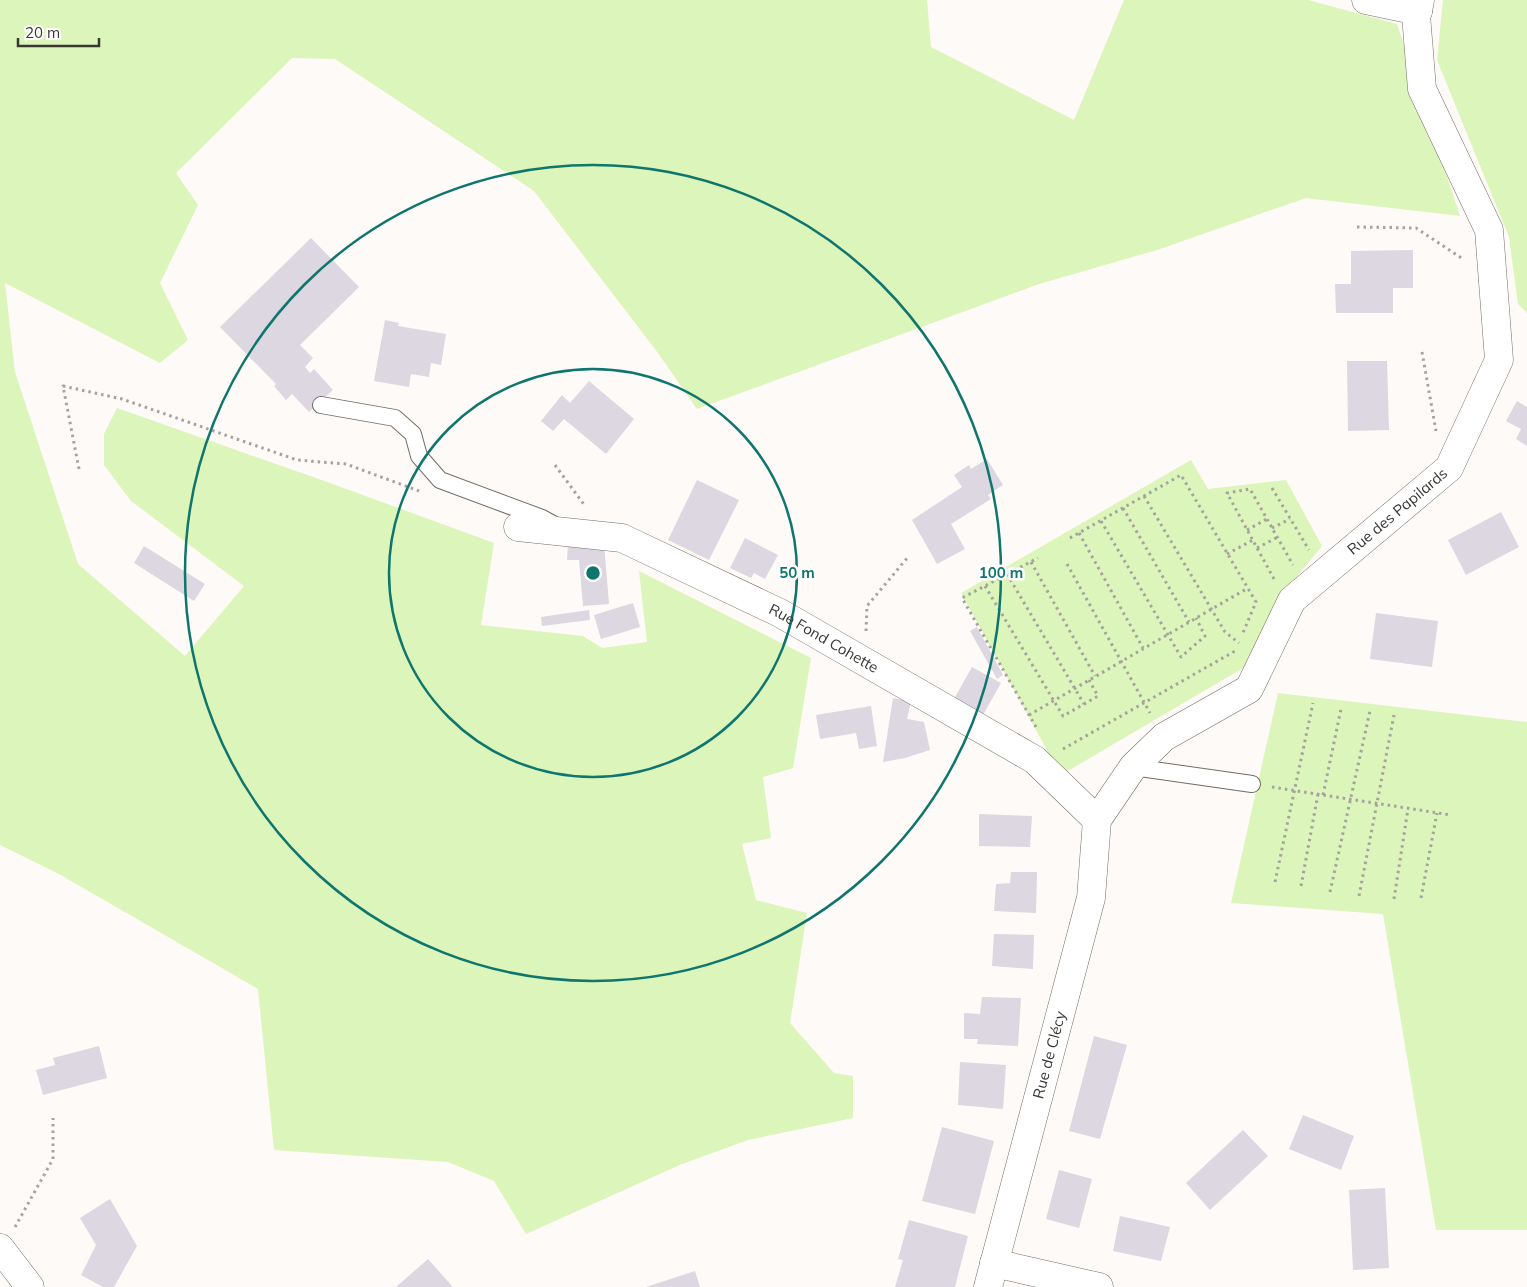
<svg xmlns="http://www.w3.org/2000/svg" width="1527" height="1287" viewBox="0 0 1527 1287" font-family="Mulish,sans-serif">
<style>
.green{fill:#dcf5ba}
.building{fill:#dcd7e1}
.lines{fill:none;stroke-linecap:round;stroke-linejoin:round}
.lane-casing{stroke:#746d66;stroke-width:18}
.street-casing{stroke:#746d66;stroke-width:29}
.path{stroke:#a5a29f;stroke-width:3;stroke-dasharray:2.5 4;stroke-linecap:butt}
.lane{stroke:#fff;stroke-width:16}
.street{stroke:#fff;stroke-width:28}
.ring{fill:none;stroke:#0f766e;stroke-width:2.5}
.labels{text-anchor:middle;stroke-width:5;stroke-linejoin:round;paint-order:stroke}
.street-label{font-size:15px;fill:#393633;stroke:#fff}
.centre{fill:#0f766e;stroke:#fff;stroke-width:2.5}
.ring-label{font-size:15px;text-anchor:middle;font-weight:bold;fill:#0f766e;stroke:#fff;stroke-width:5;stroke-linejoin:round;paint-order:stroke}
</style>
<rect width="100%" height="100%" fill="#fefaf7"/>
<path class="green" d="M 0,0 L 927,0 L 931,47 L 1074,120 L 1124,0 L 1308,0 L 1397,24 L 1460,216 L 1306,198 L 1157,250 L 1039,284 L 697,409 L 658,353 L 534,191 L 335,59 L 292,58 L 176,173 L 198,205 L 160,283 L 188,340 L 160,363 L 5,283 L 15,372 L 78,564 L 185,656 L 244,586 L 131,501 L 104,465 L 104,434 L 117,408 L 330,483 L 494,543 L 481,625 L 583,636 L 602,648 L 647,642 L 639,571 L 811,658 L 793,768 L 763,777 L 771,838 L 742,844 L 756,900 L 807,913 L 790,1023 L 834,1073 L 853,1076 L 853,1118 L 748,1140 L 682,1164 L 526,1234 L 494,1181 L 448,1162 L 274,1150 L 258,989 L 59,874 L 0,845 Z
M 1443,0 L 1527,0 L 1527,313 L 1518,304 L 1509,237 L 1437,60 Z
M 1191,460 L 1208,489 L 1286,480 L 1322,546 L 1276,602 L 1250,664 L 1066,772 L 1059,772 L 961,593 Z
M 1278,693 L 1527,722 L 1527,1230 L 1436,1230 L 1383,914 L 1231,903 Z"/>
<path class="building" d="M 311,238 L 359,287 L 300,345 L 313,358 L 305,367 L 310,373 L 314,369 L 333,390 L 309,412 L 292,394 L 286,400 L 274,386 L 276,384 L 220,327 Z
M 1413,250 L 1413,288 L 1393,288 L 1393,313 L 1336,313 L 1335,284 L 1351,284 L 1351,251 Z
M 385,320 L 399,323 L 398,326 L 446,334 L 441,365 L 431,363 L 429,377 L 411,374 L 409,387 L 374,381 Z
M 1347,361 L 1387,361 L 1389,430 L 1348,431 Z
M 589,381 L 634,419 L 606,454 L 564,419 L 553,431 L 541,421 L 562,395 L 570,403 Z
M 1517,401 L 1527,407 L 1527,446 L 1516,439 L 1521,429 L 1506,421 Z
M 987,459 L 1003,485 L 988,495 L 991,499 L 951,524 L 965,549 L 937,564 L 912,520 L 962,487 L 954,475 L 969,465 L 971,469 Z
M 697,480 L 739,500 L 709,560 L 668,540 Z
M 1501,512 L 1519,547 L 1466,575 L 1448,540 Z
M 745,538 L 778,555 L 765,579 L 754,573 L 751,578 L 730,568 Z
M 568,543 L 604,543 L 609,604 L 583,606 L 579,560 L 567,560 Z
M 144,546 L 205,584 L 194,601 L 134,563 Z
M 633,603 L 640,627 L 601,639 L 594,615 Z
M 589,610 L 590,620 L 542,626 L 541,617 Z
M 1376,613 L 1438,621 L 1432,667 L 1370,659 Z
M 977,627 L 1003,675 L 997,679 L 970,631 Z
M 972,667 L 1001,683 L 983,715 L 954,699 Z
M 893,698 L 911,701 L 907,719 L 924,722 L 930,750 L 905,758 L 883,762 Z
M 871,706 L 877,746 L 859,749 L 856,733 L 820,739 L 816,715 Z
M 979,814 L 1032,816 L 1030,847 L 979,846 Z
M 1011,872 L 1037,872 L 1036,913 L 994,911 L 996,884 L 1010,883 Z
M 994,934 L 1034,935 L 1033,969 L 992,966 Z
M 982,997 L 1021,998 L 1018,1046 L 977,1044 L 978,1039 L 964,1039 L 964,1013 L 980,1014 Z
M 1094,1036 L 1127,1045 L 1100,1139 L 1069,1131 Z
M 99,1046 L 107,1078 L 43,1095 L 36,1070 L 55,1065 L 53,1058 Z
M 960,1062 L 1006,1065 L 1003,1109 L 958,1105 Z
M 1303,1115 L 1354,1136 L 1341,1170 L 1289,1149 Z
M 942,1127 L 994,1141 L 975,1214 L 922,1201 Z
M 1243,1130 L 1268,1156 L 1210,1210 L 1186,1183 Z
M 1059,1170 L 1092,1179 L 1079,1228 L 1046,1219 Z
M 1385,1188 L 1389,1268 L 1353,1270 L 1349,1190 Z
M 110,1199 L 137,1246 L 114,1287 L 103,1287 L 81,1275 L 96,1245 L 80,1218 Z
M 1120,1216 L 1170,1227 L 1161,1261 L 1113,1251 Z
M 909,1220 L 968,1236 L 955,1287 L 895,1287 L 903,1260 L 898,1259 Z
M 428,1259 L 453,1287 L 396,1287 Z
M 695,1271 L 700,1287 L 646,1287 Z"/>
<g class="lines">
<defs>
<path id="lane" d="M 321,405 L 395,418 L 413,434 L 419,456 L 440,480 L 542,518 L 553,524
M 1133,767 L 1252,784"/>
<g id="street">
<path d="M 1366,0 L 1418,11"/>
<path id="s1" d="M 518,527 L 622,538 L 780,613 L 1035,760 L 1097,820"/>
<path d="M 0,1248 L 30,1287"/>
<path d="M 994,1263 L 1099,1287"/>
<path id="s2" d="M 988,1287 L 1091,898 L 1097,820 L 1133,767 L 1164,737 L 1249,689 L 1292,600 L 1449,468 L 1499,360 L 1489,230 L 1422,89 L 1416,15 L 1418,11 L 1420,0"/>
</g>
</defs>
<use href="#lane" class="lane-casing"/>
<use href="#street" class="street-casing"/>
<path class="path" d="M 1357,227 L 1416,228 L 1463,259
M 1422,352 L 1436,431
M 555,465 L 585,506
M 79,469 L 63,386 L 122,399 L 297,460 L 346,464 L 419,491
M 1272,488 L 1309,550
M 1144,496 L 1225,632 L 1239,643
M 1123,508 L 1189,622
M 1101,521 L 1181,657 L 1205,636 L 1196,618
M 1272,528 L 1290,519
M 1247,530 L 1267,519
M 1079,533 L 1143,648
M 1070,538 L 1181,475 L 1256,602 L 1242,635
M 1257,548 L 1278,537
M 1227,554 L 1253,540
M 1031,562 L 1095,676
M 1067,564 L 1150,713
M 1007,574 L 1084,704
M 1274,579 L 1227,493 L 1250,489 L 1293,565
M 985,586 L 1063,716 L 1098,696 L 1089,680
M 866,631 L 867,606 L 908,557
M 1029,715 L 1248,588
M 1036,727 L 962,598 L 1038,558
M 1063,749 L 1235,651 L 1235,650
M 1272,787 L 1451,815
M 1323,795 L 1341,709
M 1275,882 L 1313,703
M 1301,886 L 1318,794
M 1330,892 L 1370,711
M 1359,896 L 1394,715
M 1421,898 L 1437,813
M 1394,899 L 1408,809
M 15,1227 L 53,1159 L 53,1118"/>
<use href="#lane" class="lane"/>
<use href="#street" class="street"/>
</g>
<g class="ring">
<circle cx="593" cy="573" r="204"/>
<circle cx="593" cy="573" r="408"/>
</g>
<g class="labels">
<g class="street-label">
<text dy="5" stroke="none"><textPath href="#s2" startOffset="922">Rue des Papilards</textPath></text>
<text dy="5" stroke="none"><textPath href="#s1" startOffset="330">Rue Fond Cohette</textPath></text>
<text dy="5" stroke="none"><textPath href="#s2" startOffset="240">Rue de Clécy</textPath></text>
</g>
</g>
<circle cx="593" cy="573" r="8" class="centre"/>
<g class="ring-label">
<text x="797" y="578">50 m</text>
<text x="1001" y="578">100 m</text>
</g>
<path d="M18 38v8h81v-8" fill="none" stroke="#393633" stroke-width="2.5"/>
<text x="25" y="38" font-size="15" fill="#393633" stroke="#ffffff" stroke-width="4" paint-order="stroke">20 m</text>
</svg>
